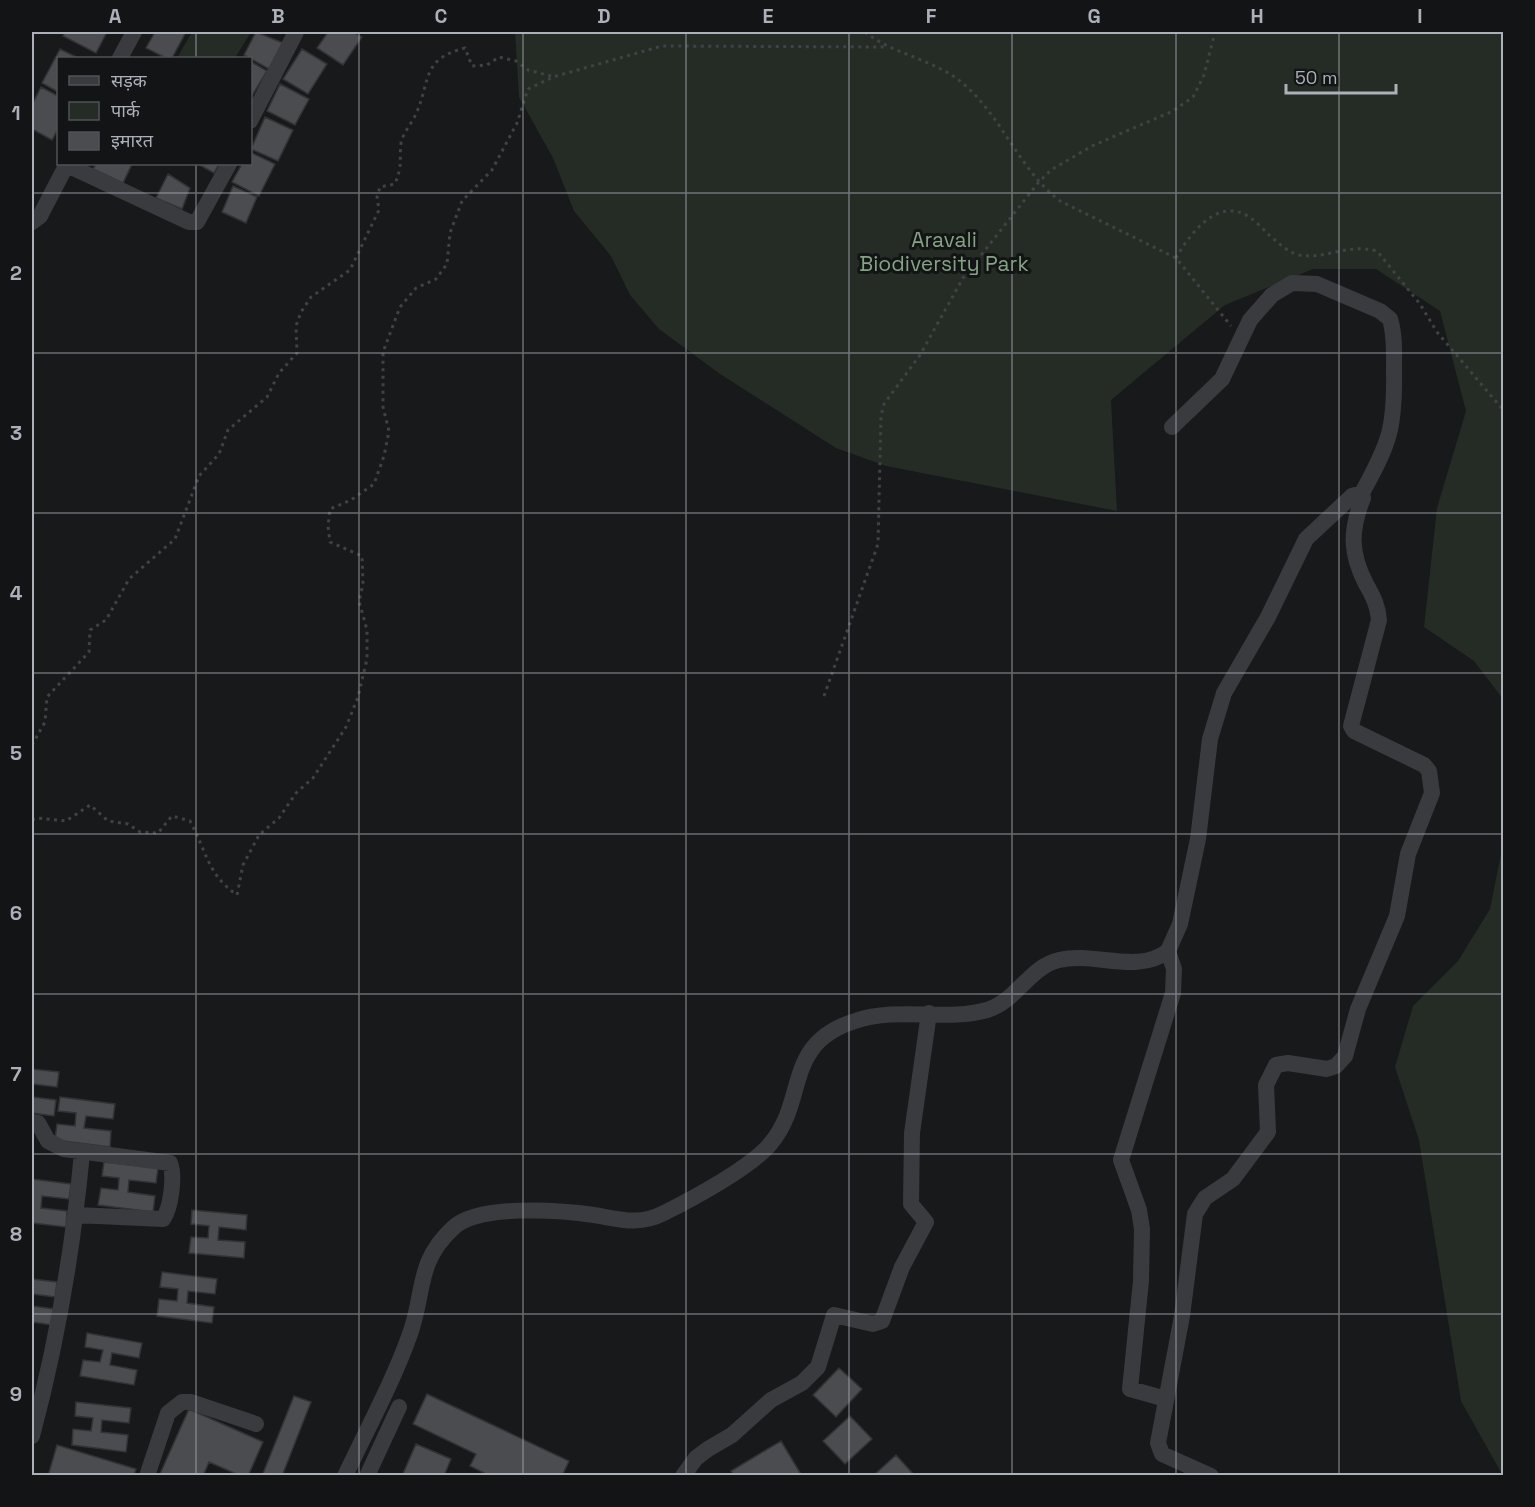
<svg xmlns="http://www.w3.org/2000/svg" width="1535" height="1507" viewBox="0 0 1535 1507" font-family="'Space Grotesk','Noto Sans Devanagari',sans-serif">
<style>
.green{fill:#252c25}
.building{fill:#4a4c4f;stroke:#333336;stroke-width:1.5}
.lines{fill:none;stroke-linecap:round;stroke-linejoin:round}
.path{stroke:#404246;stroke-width:3;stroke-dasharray:3 4.5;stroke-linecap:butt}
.minor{stroke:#3a3b3f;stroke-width:16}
.grid{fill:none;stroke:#acb1b9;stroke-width:1.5;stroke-opacity:0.55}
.labels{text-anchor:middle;stroke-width:6;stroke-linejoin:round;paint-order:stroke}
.park-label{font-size:21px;fill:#86a285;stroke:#131415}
.neatline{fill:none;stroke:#acb1b9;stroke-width:2}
.grid-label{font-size:20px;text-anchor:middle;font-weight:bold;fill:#acb1b9}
</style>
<rect width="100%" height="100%" fill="#18191a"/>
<path class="green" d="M 192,32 L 251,32 L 235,58 L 177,58 Z
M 515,32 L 1503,32 L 1503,699 L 1474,661 L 1424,627 L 1437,508 L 1466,411 L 1440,311 L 1376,269 L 1313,269 L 1225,305 L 1111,400 L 1117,511 L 886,466 L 836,448 L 720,374 L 659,329 L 630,295 L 611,256 L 574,211 L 553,158 L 519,97 Z
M 1503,844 L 1504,1475 L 1503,1476 L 1461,1401 L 1419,1140 L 1395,1067 L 1413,1006 L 1458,961 L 1490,909 Z"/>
<path class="building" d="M 65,32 L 107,32 L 96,53 L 63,36 Z
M 155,32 L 186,32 L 172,58 L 166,58 L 146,48 Z
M 256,32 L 283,43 L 269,69 L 244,55 Z
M 328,32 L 353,32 L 362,37 L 343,65 L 317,48 Z
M 60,49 L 78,58 L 58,58 L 58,92 L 42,83 Z
M 302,49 L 327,64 L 308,94 L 283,79 Z
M 250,61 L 267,71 L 250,99 Z
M 280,84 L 309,99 L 295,125 L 267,111 Z
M 41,87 L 58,96 L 58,129 L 52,140 L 32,129 L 32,105 Z
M 265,117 L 293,130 L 278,161 L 251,149 Z
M 250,152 L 275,164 L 259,196 L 232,182 L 242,164 L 250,164 Z
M 96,164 L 132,164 L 123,183 L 93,169 Z
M 198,164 L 219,164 L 214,173 Z
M 168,174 L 190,188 L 182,209 L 156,198 Z
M 233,186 L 257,197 L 246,223 L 222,212 Z
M 32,1069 L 59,1072 L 57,1087 L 32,1084 Z
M 32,1097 L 56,1100 L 54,1116 L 32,1113 Z
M 60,1097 L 115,1104 L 113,1119 L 86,1116 L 84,1128 L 111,1131 L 110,1147 L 55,1140 L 57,1124 L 75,1126 L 76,1113 L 58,1111 Z
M 104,1162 L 158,1168 L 156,1183 L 129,1180 L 128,1192 L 155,1196 L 153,1212 L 98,1205 L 101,1188 L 118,1190 L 119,1178 L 102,1176 Z
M 32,1179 L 71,1184 L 69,1199 L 42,1196 L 41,1208 L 67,1211 L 66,1227 L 32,1223 Z
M 192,1210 L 247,1215 L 246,1230 L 219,1227 L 218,1240 L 245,1242 L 244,1258 L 189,1253 L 191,1237 L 208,1238 L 209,1226 L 191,1224 Z
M 162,1272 L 217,1279 L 215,1294 L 188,1291 L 187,1303 L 214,1307 L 212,1323 L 157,1316 L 159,1299 L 177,1301 L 178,1289 L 160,1287 Z
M 32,1279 L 57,1282 L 55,1297 L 32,1294 Z
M 32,1306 L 54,1309 L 52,1325 L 32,1322 Z
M 87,1333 L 142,1343 L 139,1358 L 112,1353 L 110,1365 L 137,1370 L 134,1385 L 80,1376 L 83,1360 L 100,1362 L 103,1350 L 85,1347 Z
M 839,1368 L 862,1389 L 836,1417 L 813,1395 Z
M 427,1394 L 569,1461 L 562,1476 L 490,1476 L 470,1466 L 476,1454 L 413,1424 Z
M 294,1396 L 311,1402 L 282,1476 L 262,1476 Z
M 76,1402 L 131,1408 L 129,1423 L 102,1420 L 101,1432 L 128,1435 L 126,1452 L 72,1445 L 73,1429 L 91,1431 L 93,1418 L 75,1416 Z
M 189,1409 L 263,1442 L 248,1476 L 241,1476 L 209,1462 L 203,1476 L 159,1476 Z
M 850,1416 L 872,1439 L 845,1464 L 823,1441 Z
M 781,1441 L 802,1476 L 734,1476 L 731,1471 Z
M 416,1444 L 451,1459 L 444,1476 L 402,1476 Z
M 57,1445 L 136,1469 L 134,1476 L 48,1476 Z
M 896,1455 L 915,1476 L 873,1476 Z"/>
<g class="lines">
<path class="path" d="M 865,32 C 893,54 932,59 960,81 C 1002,115 1018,169 1060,201 L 1176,258 L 1231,326
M 1176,258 C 1188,237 1214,200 1244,214 C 1253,218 1262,228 1269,235 C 1279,243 1287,252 1299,255 C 1326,260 1346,243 1377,251 L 1420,304 L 1437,332 L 1504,411
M 824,696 L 878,544 L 881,416 L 884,404 L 920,355 L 963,278 L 1038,183 L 1051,170 L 1092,146 L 1173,111 L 1193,97 L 1204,75 L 1215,32
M 32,745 L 45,722 L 47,697 L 89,652 L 90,630 L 106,620 L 129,579 L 175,539 L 199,476 L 219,454 L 228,430 L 267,397 L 279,373 L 297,353 L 296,326 L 301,312 L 311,297 L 350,270 L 379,210 L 377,197 L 380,187 L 395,184 C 403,163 399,162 401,143 C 403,133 412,123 416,114 C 431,80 421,59 465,48 L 472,66 L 487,65 L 499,57 L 516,61 L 528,70 L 551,76
M 32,820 L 37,818 L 66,821 L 90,805 L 108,821 L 128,824 L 140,832 L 158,833 L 172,816 L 190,821 C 207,852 207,874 237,895 L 243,865 L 259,835 L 279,818 L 296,793 L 313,778 L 346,727 L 358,697 L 367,659 L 367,630 L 359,601 L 363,584 L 362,556 L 330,542 L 328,526 L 330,509 L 351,500 L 374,484 L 384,456 L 389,431 L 383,407 L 383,352 L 400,307 L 416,288 L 436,279 L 447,264 L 450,233 L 462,201 L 492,170 L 517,123 L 528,89 L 553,77 L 662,46 L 888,47"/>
<path class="minor" d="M 120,58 L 134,32
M 250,121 L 296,32
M 67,165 L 189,222 L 197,222 L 229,164
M 32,222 L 40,216 L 67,164
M 1172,427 L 1222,379 L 1250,320 L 1272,295 L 1292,283 L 1317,284 L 1380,311 L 1390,319 C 1395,335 1394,353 1394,370 C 1395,428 1390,442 1362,493 L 1363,498 C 1350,531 1350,553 1366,584 C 1373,596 1378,606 1379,620 L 1351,726 L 1354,731 L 1424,765 L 1429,771 L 1432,793 L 1408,854 L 1397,916 L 1358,1009 L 1345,1056 L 1336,1066 L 1327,1069 L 1288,1063 L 1276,1065 L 1266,1085 L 1268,1132 L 1233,1179 L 1205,1198 L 1195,1214 L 1182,1316 L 1158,1443 L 1162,1454 L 1211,1476
M 32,1122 L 38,1123 L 48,1141 L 64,1149 L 170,1163 C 175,1176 171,1208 163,1219 L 76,1215
M 1166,1399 L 1130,1389 L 1141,1281 L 1142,1229 L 1139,1210 L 1121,1160 L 1173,993 L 1174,969 L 1168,951
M 32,1436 C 57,1343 73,1249 82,1153
M 147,1476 L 168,1413 L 182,1402 L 191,1402 L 256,1424
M 345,1476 C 367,1429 393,1382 410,1334 C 425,1292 416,1262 453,1228 C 478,1204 560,1210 594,1215 C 619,1219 639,1226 664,1213 C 692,1199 752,1167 771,1143 C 808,1098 783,1044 855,1021 C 900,1006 945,1022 987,1010 C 1017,1001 1029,967 1059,960 C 1094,951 1137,975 1168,951 L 1180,924 L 1198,839 L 1210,739 L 1224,693 L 1268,617 L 1306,539 L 1352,496 L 1362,493
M 367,1476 L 399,1407
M 683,1476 L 696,1458 L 708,1449 L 732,1435 L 771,1400 L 802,1383 L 818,1367 L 834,1315 L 873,1324 L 882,1321 L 902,1267 L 926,1222 L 911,1204 L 912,1133 L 929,1013"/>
</g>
<path class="grid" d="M 196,32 L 196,58M 359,32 L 359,1476M 523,32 L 523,1476M 686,32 L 686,1476M 849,32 L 849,1476M 1012,32 L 1012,1476M 1176,32 L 1176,1476M 1339,32 L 1339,1476M 196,164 L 196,1476M 32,193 L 1504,193M 32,353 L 1504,353M 32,513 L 1504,513M 32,673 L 1504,673M 32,834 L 1504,834M 32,994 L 1504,994M 32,1154 L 1504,1154M 32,1314 L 1504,1314"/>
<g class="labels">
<g class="park-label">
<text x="944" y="247">Aravali<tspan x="944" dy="24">Biodiversity Park</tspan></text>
</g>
</g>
<rect width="1535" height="1507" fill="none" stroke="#131415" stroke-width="66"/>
<rect x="57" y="57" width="195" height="108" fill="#131415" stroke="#505357" stroke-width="1.5"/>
<rect x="69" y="76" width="30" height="9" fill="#3a3b3f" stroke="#505357" stroke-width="1.5"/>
<text x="111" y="87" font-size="18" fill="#acb1b9">सड़क</text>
<rect x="69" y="102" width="30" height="18" fill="#252c25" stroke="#505357" stroke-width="1.5"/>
<text x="111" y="117" font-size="18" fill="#acb1b9">पार्क</text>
<rect x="69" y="132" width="30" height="18" fill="#4a4c4f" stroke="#505357" stroke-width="1.5"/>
<text x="111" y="147" font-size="18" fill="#acb1b9">इमारत</text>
<path d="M1286 84v9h110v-9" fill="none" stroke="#acb1b9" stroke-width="3"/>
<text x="1295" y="84" font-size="18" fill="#acb1b9" stroke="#131415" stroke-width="4.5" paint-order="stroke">50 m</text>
<rect x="33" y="33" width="1469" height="1441" class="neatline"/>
<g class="grid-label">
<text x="115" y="23">A</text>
<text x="278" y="23">B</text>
<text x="441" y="23">C</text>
<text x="604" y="23">D</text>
<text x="768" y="23">E</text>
<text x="931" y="23">F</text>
<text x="1094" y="23">G</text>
<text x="1257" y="23">H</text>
<text x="1420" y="23">I</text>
<text x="16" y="120">1</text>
<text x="16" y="280">2</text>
<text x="16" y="440">3</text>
<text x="16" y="600">4</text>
<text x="16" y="760">5</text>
<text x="16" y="920">6</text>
<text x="16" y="1081">7</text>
<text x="16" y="1241">8</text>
<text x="16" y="1401">9</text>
</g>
</svg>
